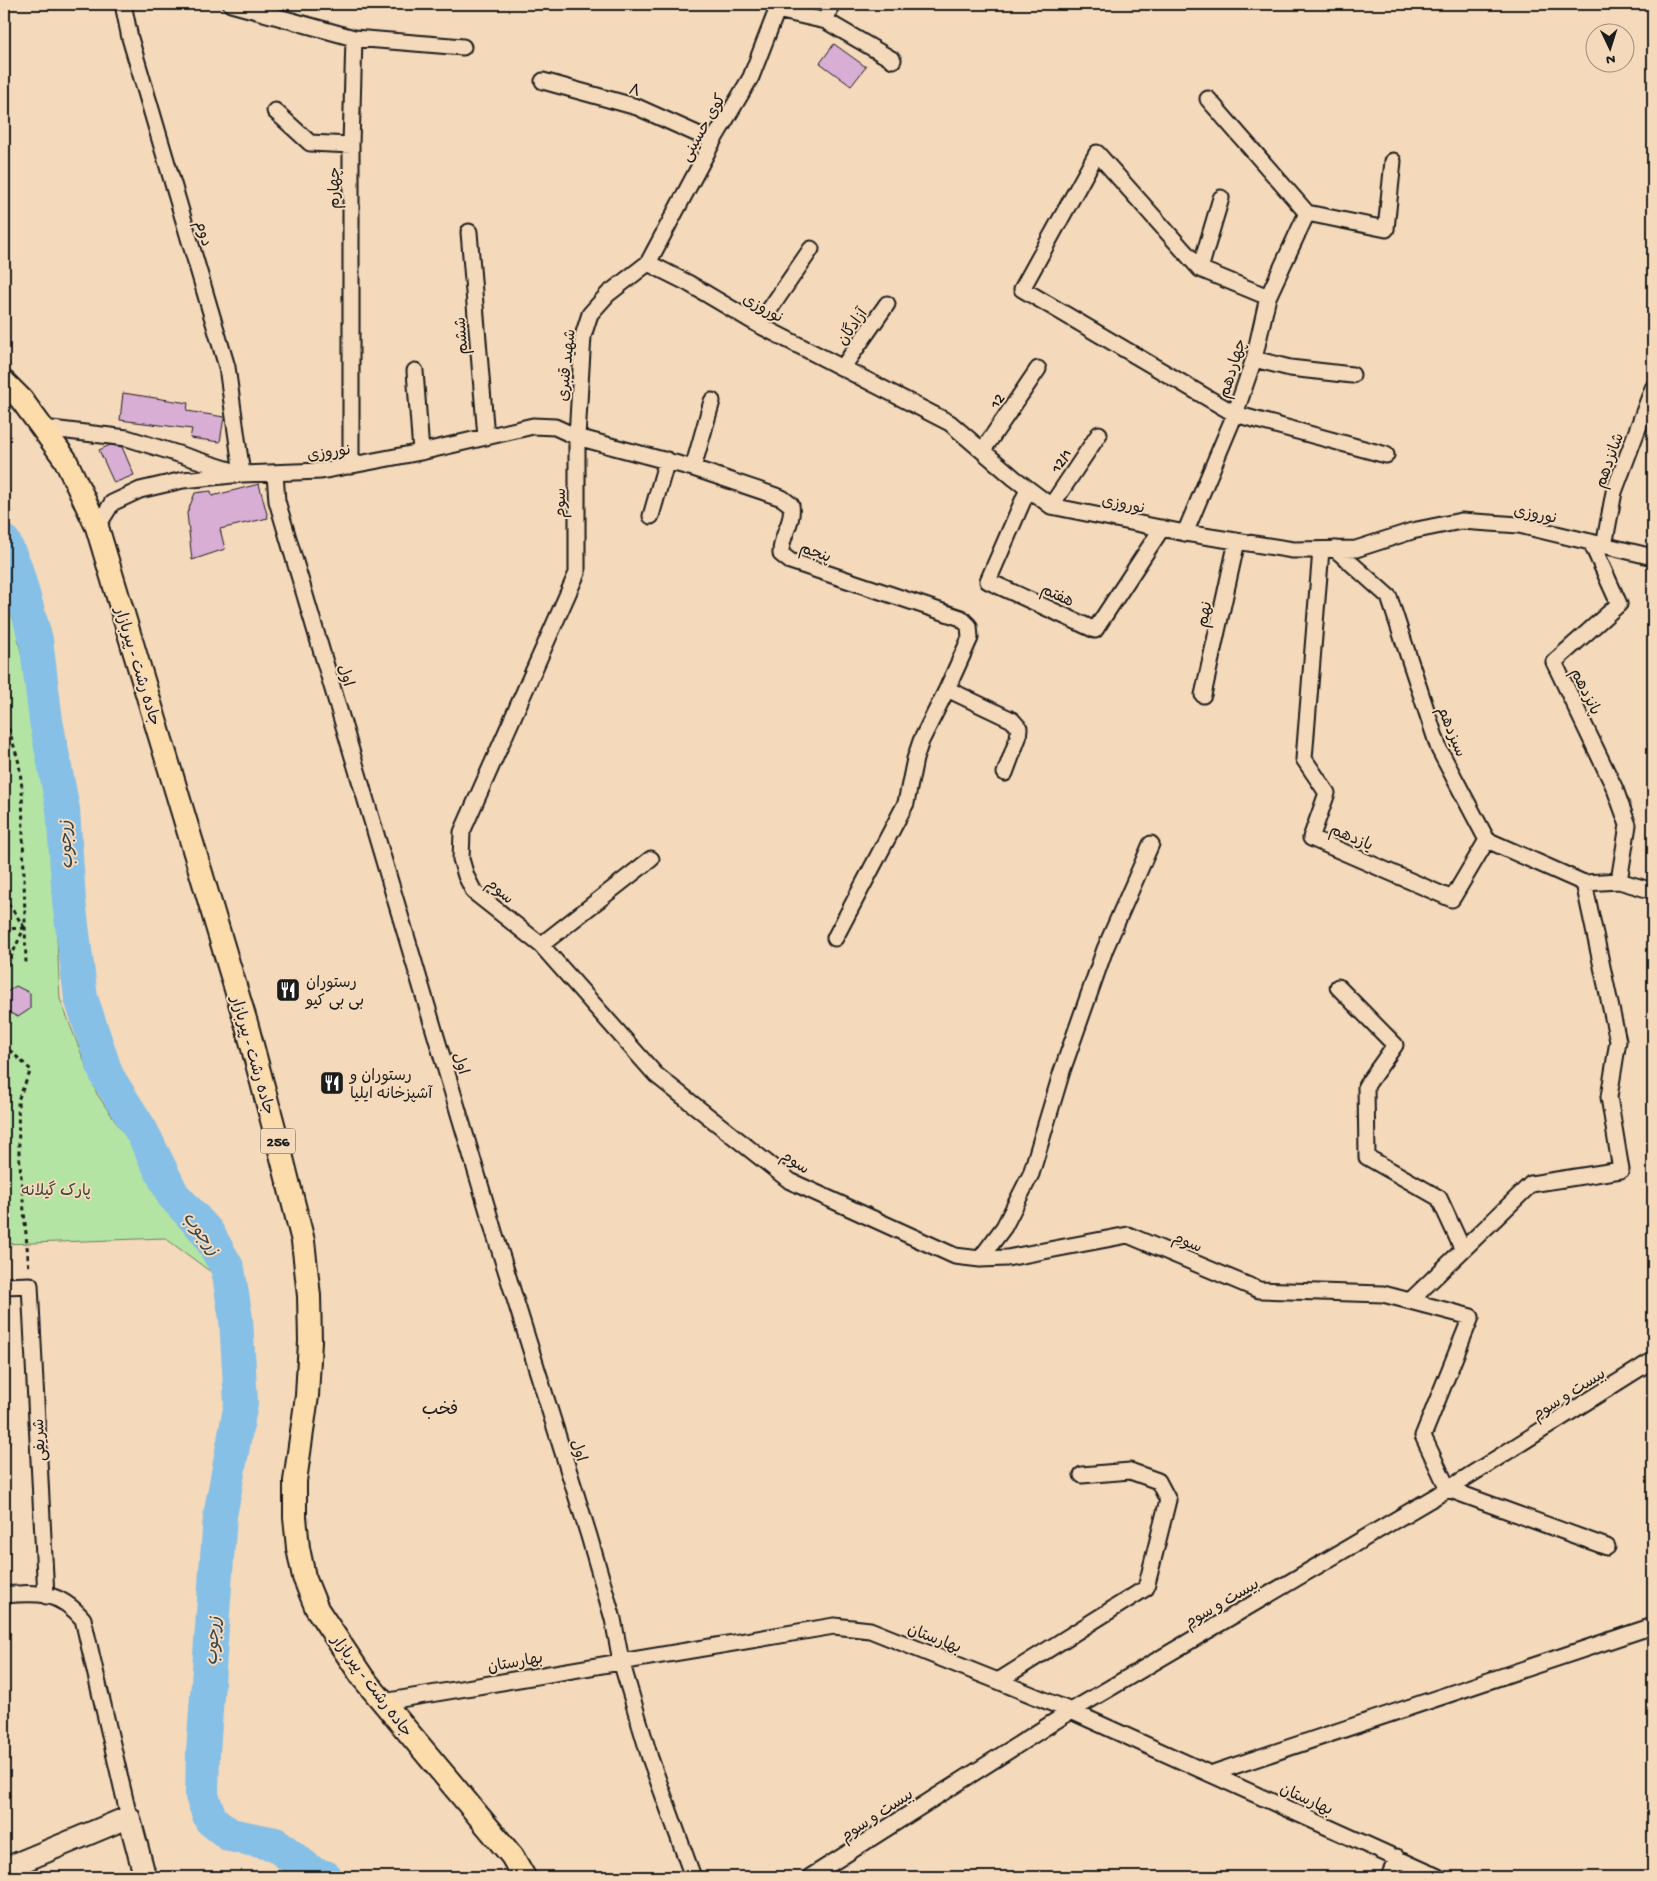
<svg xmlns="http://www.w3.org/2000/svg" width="1657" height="1881" viewBox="0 0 1657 1881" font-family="'Gochi Hand','Playpen Sans Arabic',sans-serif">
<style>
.green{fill:#b4e4a4;stroke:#688060}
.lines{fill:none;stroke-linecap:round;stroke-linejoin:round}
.river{stroke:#87c0e6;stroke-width:34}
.building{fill:#d8aed4;stroke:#1c1c1c}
.minor-casing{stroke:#1c1c1c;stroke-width:19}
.secondary-casing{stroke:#1c1c1c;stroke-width:25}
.primary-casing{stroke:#1c1c1c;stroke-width:26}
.path{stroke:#1c1c1c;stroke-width:3;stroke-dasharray:4 4;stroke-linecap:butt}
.minor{stroke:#f4d9bb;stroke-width:15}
.secondary{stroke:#f4d9bb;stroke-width:21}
.primary{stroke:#fddcac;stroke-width:22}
.labels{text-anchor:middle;stroke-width:4;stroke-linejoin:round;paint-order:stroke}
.shield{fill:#f4d9bb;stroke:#5d554c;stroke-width:1}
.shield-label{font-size:15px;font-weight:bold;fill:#1c1c1c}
.street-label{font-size:16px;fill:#1c1c1c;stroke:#f4d9bb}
.poi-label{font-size:16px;fill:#1c1c1c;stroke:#f4d9bb;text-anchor:start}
.park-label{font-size:16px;fill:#3a4437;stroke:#f4d9bb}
.water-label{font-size:18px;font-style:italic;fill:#37454e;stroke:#f4d9bb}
.neighbourhood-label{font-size:18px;fill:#1c1c1c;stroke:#f4d9bb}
</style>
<rect width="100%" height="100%" fill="#f4d9bb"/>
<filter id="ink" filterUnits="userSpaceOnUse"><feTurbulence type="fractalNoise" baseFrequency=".02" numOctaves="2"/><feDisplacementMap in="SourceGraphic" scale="10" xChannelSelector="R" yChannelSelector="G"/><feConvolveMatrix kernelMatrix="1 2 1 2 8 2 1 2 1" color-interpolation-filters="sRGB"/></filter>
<g filter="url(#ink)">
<path class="green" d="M 4,599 L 15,623 L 50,797 L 60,999 L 97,1094 L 184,1223 L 211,1272 L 165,1238 L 4,1244 Z"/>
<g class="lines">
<path class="river" d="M 4,542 L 15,566 L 36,640 L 46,721 L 63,809 L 69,901 L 81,998 L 107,1076 L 142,1132 L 173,1195 L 207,1232 L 228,1269 L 236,1319 L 241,1403 L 220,1516 L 203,1752 L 202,1796 L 211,1820 L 230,1835 L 275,1844 L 315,1875 L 325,1877"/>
</g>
<path class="building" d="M 834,44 L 866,67 L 851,86 L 820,63 Z
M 123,393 L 188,403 L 187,411 L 224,417 L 220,442 L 190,438 L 192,429 L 120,420 Z
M 110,445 L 122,447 L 134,475 L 114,483 L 99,450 Z
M 259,484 L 268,518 L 220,529 L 225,549 L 192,560 L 187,513 L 195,493 L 211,491 L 212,496 Z
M 16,986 L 30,993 L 30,1009 L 18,1017 L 4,1010 L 4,994 Z"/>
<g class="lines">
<defs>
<path id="minor" d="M 123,4 L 130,38 L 227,367 L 242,474
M 231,4 L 354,38 L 351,145 L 351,466
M 776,4 L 777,10 L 751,77 L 713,141 L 648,263 L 608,294 L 590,314 L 583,336 L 581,368 L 577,437 L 577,573 L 462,832 L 461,859 L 466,876 L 474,892 L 541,945 L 656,1075 L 790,1181 L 955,1256 L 980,1259 L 1007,1258 L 1128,1235 L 1259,1290 L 1383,1294 L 1471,1317 L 1423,1436 L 1448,1489 L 1607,1547
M 777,10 L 826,21 L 893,60
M 826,21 L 831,4
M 354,38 L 463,47
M 543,81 L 637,107 L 713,141
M 1208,99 L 1307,213 L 1386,229 L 1393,161
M 275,111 L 310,143 L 351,145
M 469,232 L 486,437
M 648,263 L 688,283 L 759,325 L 950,423 L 1014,478 L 1051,506 L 1185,533 L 1293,550 L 1356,549 L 1412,531 L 1461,521 L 1519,525 L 1653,557
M 1200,269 L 1221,198
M 1268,297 L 1200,269 L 1097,153 L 1022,289 L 1235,414 L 1386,455
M 759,325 L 811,249
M 1254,359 L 1290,368 L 1352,375
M 843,367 L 887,304
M 415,371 L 421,452
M 43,428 L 127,438 L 236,472
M 983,450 L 1038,369
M 693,468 L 712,401
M 275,474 L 277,501 L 495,1235 L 589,1536 L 613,1619 L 621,1661 L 650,1758 L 693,1877
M 1028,489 L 988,581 L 1095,630 L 1162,528
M 1051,506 L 1099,434
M 651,516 L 667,460
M 97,527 L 112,503 L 140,490 L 183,480 L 242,474 L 321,471 L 421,452 L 533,426 L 555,427 L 577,437 L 693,468 L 782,498 L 791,505 C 794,524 780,535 781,554 L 790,561 L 961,618 L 969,626 L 970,638 L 947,689 L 921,741 L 915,759 L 906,803 L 835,938
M 1185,533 L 1235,414 L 1254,359 L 1268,297 L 1307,213
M 1591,542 L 1619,604 L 1554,662 L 1615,789 L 1628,825 L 1619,881
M 1604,546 L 1614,492 L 1653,388
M 1335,549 L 1389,597 L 1439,749 L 1487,840 L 1584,883 L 1619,881 L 1653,891
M 1321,550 L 1304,759 L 1327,793 L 1311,838 L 1452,899 L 1487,840
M 947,689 L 1012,720 L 1019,728 L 1018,738 L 1005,773
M 1203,695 L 1237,541
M 541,945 L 651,859
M 1338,987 L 1395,1045 L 1366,1086 L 1367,1157 L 1439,1198 L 1463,1250
M 980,1259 L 1004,1227 L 1031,1174 L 1062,1071 L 1105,949 L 1151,844
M 4,1286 L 30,1285 L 46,1596
M 1410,1301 L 1531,1184 L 1621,1170 L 1609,1097 L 1618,1041 L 1584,883
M 4,1595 C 38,1592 59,1591 83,1619 L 129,1817
M 998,1681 L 1146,1588 L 1168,1500 L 1158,1481 L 1130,1471 L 1082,1475
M 383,1702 L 834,1626 L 870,1630 L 998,1681 L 1071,1711 L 1438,1877
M 1210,1774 L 1653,1626
M 810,1877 L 1071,1711 L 1448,1489 L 1653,1360
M 1389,1877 L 1397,1857"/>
<path id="secondary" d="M 4,1869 L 129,1817 L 145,1877"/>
<path id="primary" d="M 4,382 L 21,399 L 65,459 L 97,527 L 247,1026 L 282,1158 L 303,1241 L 309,1296 L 310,1341 L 307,1396 L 295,1481 L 295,1517 L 298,1548 L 304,1577 L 317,1609 L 363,1678 L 512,1856 L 524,1877"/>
</defs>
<use href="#minor" class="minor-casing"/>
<use href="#secondary" class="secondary-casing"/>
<use href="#primary" class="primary-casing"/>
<path class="path" d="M 4,713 L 19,763 L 22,788 L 26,966
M 4,897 L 24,927
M 4,929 L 24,928
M 4,973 L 24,928
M 4,1045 L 31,1070 L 18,1100 L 19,1153 L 29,1269"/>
<use href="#minor" class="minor"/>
<use href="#secondary" class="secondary"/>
<use href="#primary" class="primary"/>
</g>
</g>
<defs>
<symbol id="restaurant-square" viewBox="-11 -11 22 22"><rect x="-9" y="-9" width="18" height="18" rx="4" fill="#1c1c1c" stroke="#f4d9bb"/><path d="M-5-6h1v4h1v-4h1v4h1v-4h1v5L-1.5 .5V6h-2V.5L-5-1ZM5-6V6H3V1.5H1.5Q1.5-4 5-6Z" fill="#fff"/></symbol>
</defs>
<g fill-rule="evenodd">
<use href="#restaurant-square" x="274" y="976" width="28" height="28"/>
<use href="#restaurant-square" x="318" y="1069" width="28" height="28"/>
</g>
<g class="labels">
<rect class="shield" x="260.5" y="1128.5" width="35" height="25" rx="4"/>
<g class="shield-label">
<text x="278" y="1146">256</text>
</g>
<g class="street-label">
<text transform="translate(635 89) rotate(17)" y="6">۸</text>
<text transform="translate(702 127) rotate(-60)" y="6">کوی حسینی</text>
<text transform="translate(333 188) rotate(-90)" y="6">چهارم</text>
<text transform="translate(205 233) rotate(74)" y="6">دوم</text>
<text transform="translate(764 307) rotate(29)" y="6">نوروزی</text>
<text transform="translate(851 326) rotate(-55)" y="6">آزادگان</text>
<text transform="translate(460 336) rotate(-95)" y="6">ششم</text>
<text transform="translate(565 365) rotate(-84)" y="6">شهید قنبری</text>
<text transform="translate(1231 368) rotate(-73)" y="6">چهاردهم</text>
<text transform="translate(996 400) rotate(-56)" y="6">12</text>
<text transform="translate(329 451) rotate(-8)" y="6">نوروزی</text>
<text transform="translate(1060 460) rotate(-57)" y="6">12/1</text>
<text transform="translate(1608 460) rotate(-70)" y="6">شانزدهم</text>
<text transform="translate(559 503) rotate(-90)" y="6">سوم</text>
<text transform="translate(1124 503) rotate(11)" y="6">نوروزی</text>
<text transform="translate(1536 513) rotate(11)" y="6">نوروزی</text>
<text transform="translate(816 551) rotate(20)" y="6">پنجم</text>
<text transform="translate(1058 594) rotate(25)" y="6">هفتم</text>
<text transform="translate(1203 614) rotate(-78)" y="6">نهم</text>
<text transform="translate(139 666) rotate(73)" y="6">جاده رشت - پیربازار</text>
<text transform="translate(347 675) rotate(73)" y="6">اول</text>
<text transform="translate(1587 691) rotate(64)" y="6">پانزدهم</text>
<text transform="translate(1453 731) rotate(68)" y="6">سیزدهم</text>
<text transform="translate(1352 836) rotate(23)" y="6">یازدهم</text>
<text transform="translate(501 890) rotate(41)" y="6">سوم</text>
<text transform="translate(254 1055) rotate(74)" y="6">جاده رشت - پیربازار</text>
<text transform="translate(462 1063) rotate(73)" y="6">اول</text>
<text transform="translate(796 1161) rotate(33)" y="6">سوم</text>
<text transform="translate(1188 1241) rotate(23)" y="6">سوم</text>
<text transform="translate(1568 1393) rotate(-32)" y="6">بیست و سوم</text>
<text transform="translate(38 1440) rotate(-93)" y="6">شریفی</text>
<text transform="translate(580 1450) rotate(73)" y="6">اول</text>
<text transform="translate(1221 1602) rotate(-30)" y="6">بیست و سوم</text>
<text transform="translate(935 1637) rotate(21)" y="6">بهارستان</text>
<text transform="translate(515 1661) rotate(-10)" y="6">بهارستان</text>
<text transform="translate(373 1685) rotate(53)" y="6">جاده رشت - پیربازار</text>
<text transform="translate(1307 1798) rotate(24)" y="6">بهارستان</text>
<text transform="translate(876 1814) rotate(-33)" y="6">بیست و سوم</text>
</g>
<g class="poi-label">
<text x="306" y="987">رستوران<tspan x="306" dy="18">بی بی کیو</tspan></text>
<text x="350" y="1080">رستوران و<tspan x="350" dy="18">آشپزخانه ایلیا</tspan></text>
</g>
<g class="park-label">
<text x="56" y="1195">پارک گیلانه</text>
</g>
<g class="water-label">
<text transform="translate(65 845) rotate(-93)" y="6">زرجوب</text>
<text transform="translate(202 1233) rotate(54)" y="6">زرجوب</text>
<text transform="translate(212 1641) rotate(-86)" y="6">زرجوب</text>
</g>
<g class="neighbourhood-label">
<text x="440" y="1414">فخب</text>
</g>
</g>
<rect width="1657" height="1881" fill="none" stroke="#f4d9bb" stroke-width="20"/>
<rect x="10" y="10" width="1637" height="1861" fill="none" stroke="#1c1c1c" stroke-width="2" filter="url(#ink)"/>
<g transform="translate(1610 48) rotate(176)"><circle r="24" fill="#f4d9bb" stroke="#9e8d7b"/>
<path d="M0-4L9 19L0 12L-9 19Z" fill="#1c1c1c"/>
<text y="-8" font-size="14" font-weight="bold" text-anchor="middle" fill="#1c1c1c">N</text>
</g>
</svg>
